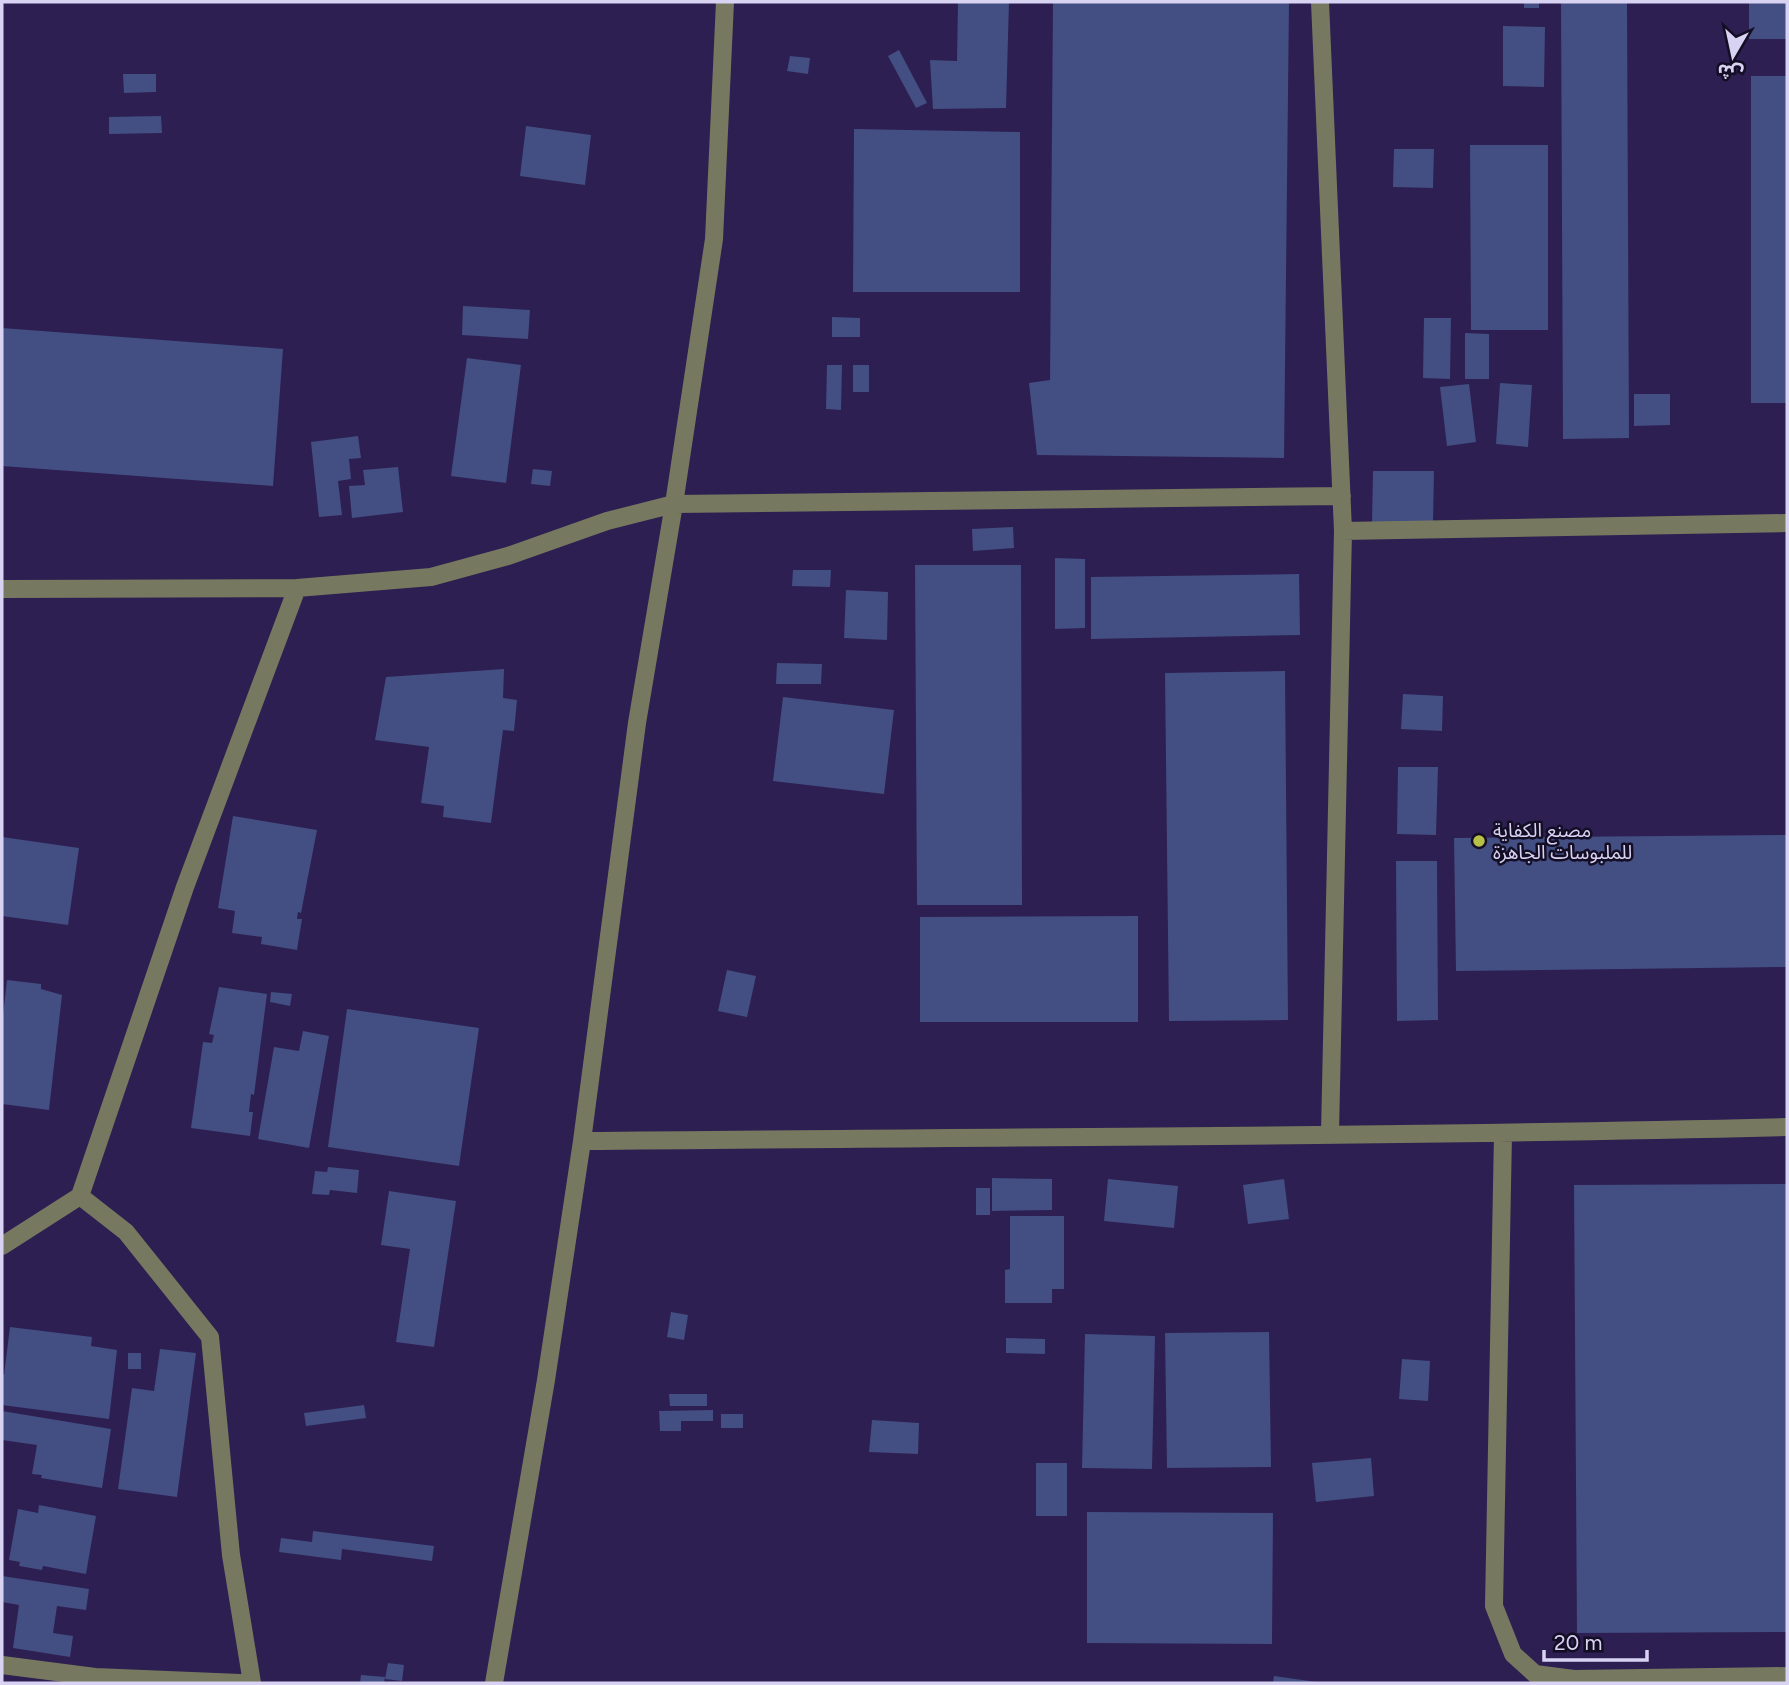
<svg xmlns="http://www.w3.org/2000/svg" width="1789" height="1685" viewBox="0 0 1789 1685" font-family="Figtree,'Noto Sans Arabic',sans-serif">
<style>
.building{fill:#434e83}
.lines{fill:none;stroke-linecap:round;stroke-linejoin:round}
.minor{stroke:#76795f;stroke-width:18}
.poi-dot{fill:#b8c147;stroke:#140e25;stroke-width:2.5}
.labels{text-anchor:middle;stroke-width:5;stroke-linejoin:round;paint-order:stroke}
.poi-label{font-size:19px;fill:#d9d3f3;stroke:#140e25;text-anchor:start}
</style>
<rect width="100%" height="100%" fill="#2d1f51"/>
<path class="building" d="M 958,2 L 1009,2 L 1006,108 L 933,109 L 930,60 L 957,61 Z
M 1053,2 L 1289,2 L 1284,458 L 1037,455 L 1029,383 L 1050,380 Z
M 1524,2 L 1539,2 L 1539,8 L 1524,8 Z
M 1561,2 L 1627,2 L 1629,438 L 1563,439 Z
M 1749,2 L 1787,2 L 1787,39 L 1749,39 Z
M 1503,26 L 1545,27 L 1544,87 L 1503,86 Z
M 899,50 L 927,103 L 916,108 L 888,56 Z
M 790,56 L 810,58 L 808,74 L 787,71 Z
M 123,74 L 156,74 L 156,92 L 124,93 Z
M 1751,76 L 1787,76 L 1787,403 L 1751,403 Z
M 161,116 L 162,133 L 109,134 L 109,117 Z
M 526,126 L 591,135 L 585,185 L 520,176 Z
M 854,129 L 1020,132 L 1020,292 L 853,292 Z
M 1470,145 L 1548,145 L 1548,330 L 1471,330 Z
M 1394,149 L 1434,149 L 1433,188 L 1393,187 Z
M 463,306 L 530,310 L 528,339 L 462,335 Z
M 832,317 L 860,318 L 860,337 L 832,337 Z
M 1424,318 L 1451,318 L 1450,379 L 1423,378 Z
M 2,328 L 283,349 L 273,486 L 2,466 Z
M 1465,333 L 1489,334 L 1489,379 L 1465,379 Z
M 467,358 L 521,365 L 506,483 L 451,476 Z
M 827,365 L 842,365 L 841,410 L 826,409 Z
M 853,365 L 869,365 L 869,392 L 853,392 Z
M 1500,383 L 1532,385 L 1528,447 L 1496,444 Z
M 1469,384 L 1476,442 L 1447,446 L 1440,387 Z
M 1634,394 L 1670,394 L 1670,425 L 1634,426 Z
M 358,436 L 361,458 L 349,459 L 351,479 L 338,481 L 342,515 L 319,517 L 311,442 Z
M 398,467 L 403,512 L 352,518 L 349,486 L 365,485 L 363,470 Z
M 533,469 L 552,471 L 550,486 L 531,484 Z
M 1373,471 L 1434,471 L 1433,523 L 1372,523 Z
M 1013,527 L 1014,548 L 973,551 L 972,529 Z
M 1055,558 L 1085,559 L 1085,628 L 1055,629 Z
M 915,565 L 1021,565 L 1022,905 L 917,905 Z
M 793,570 L 831,570 L 830,587 L 792,586 Z
M 1299,574 L 1300,635 L 1091,639 L 1091,577 Z
M 846,590 L 888,592 L 887,640 L 844,638 Z
M 777,663 L 822,664 L 821,684 L 776,684 Z
M 504,669 L 503,698 L 517,700 L 514,731 L 503,730 L 491,823 L 443,817 L 444,806 L 421,803 L 429,747 L 375,740 L 386,677 Z
M 1285,671 L 1288,1020 L 1169,1021 L 1165,673 Z
M 1403,694 L 1443,696 L 1442,731 L 1401,729 Z
M 783,697 L 894,710 L 884,794 L 773,781 Z
M 1398,767 L 1438,767 L 1436,835 L 1397,834 Z
M 233,816 L 317,830 L 301,913 L 298,912 L 297,919 L 302,919 L 297,950 L 261,944 L 262,937 L 232,933 L 235,911 L 218,908 Z
M 1787,835 L 1787,967 L 1456,971 L 1454,838 Z
M 2,837 L 79,848 L 68,925 L 2,916 Z
M 1396,861 L 1437,861 L 1438,1020 L 1397,1021 Z
M 1138,916 L 1138,1022 L 920,1022 L 920,917 Z
M 727,970 L 756,976 L 747,1017 L 718,1011 Z
M 7,980 L 41,984 L 41,989 L 62,995 L 49,1110 L 2,1104 L 2,1025 Z
M 219,987 L 267,994 L 254,1095 L 251,1094 L 249,1112 L 253,1112 L 250,1136 L 191,1128 L 203,1042 L 212,1043 L 214,1035 L 209,1034 Z
M 271,992 L 292,994 L 290,1006 L 270,1002 Z
M 347,1009 L 479,1028 L 459,1166 L 328,1147 Z
M 303,1031 L 329,1036 L 309,1148 L 258,1139 L 274,1047 L 299,1051 Z
M 328,1167 L 359,1170 L 357,1193 L 330,1190 L 329,1195 L 312,1194 L 315,1171 L 327,1172 Z
M 992,1178 L 1052,1179 L 1052,1210 L 992,1211 Z
M 1108,1179 L 1178,1186 L 1174,1228 L 1104,1221 Z
M 1284,1179 L 1289,1219 L 1248,1224 L 1243,1185 Z
M 1787,1184 L 1787,1632 L 1577,1633 L 1574,1185 Z
M 976,1188 L 990,1188 L 990,1215 L 976,1215 Z
M 389,1191 L 456,1201 L 434,1347 L 396,1342 L 410,1249 L 381,1245 Z
M 1010,1216 L 1064,1216 L 1064,1289 L 1052,1289 L 1052,1303 L 1005,1303 L 1005,1270 L 1010,1269 Z
M 671,1312 L 688,1315 L 684,1340 L 667,1337 Z
M 10,1327 L 92,1337 L 91,1346 L 117,1350 L 109,1419 L 2,1405 L 2,1374 L 4,1375 Z
M 1269,1332 L 1271,1467 L 1167,1468 L 1165,1333 Z
M 1085,1334 L 1155,1336 L 1152,1469 L 1082,1468 Z
M 1006,1338 L 1045,1339 L 1045,1354 L 1006,1353 Z
M 160,1349 L 196,1353 L 177,1497 L 118,1489 L 132,1388 L 154,1391 Z
M 128,1353 L 141,1353 L 141,1369 L 128,1369 Z
M 1402,1359 L 1430,1361 L 1428,1401 L 1399,1399 Z
M 669,1394 L 707,1394 L 707,1406 L 670,1406 Z
M 364,1405 L 366,1418 L 306,1426 L 304,1413 Z
M 713,1410 L 713,1421 L 681,1421 L 681,1431 L 660,1431 L 659,1411 Z
M 2,1411 L 111,1429 L 102,1488 L 41,1478 L 42,1475 L 32,1474 L 37,1445 L 2,1440 Z
M 721,1414 L 743,1414 L 743,1428 L 721,1428 Z
M 872,1420 L 919,1423 L 918,1454 L 869,1452 Z
M 1371,1458 L 1374,1496 L 1316,1502 L 1312,1463 Z
M 1036,1463 L 1067,1463 L 1067,1516 L 1036,1516 Z
M 39,1505 L 96,1516 L 86,1574 L 43,1566 L 42,1570 L 19,1566 L 20,1562 L 9,1560 L 18,1509 L 38,1513 Z
M 1087,1512 L 1273,1513 L 1272,1644 L 1087,1643 Z
M 313,1531 L 434,1546 L 432,1561 L 342,1549 L 341,1560 L 279,1552 L 281,1538 L 312,1542 Z
M 2,1576 L 89,1589 L 86,1610 L 57,1606 L 53,1633 L 73,1636 L 70,1657 L 13,1648 L 19,1605 L 2,1602 Z
M 388,1663 L 404,1665 L 402,1681 L 385,1679 Z
M 361,1675 L 385,1677 L 384,1683 L 360,1683 Z
M 1274,1676 L 1317,1682 L 1317,1683 L 1273,1683 Z"/>
<g class="lines">
<path class="minor" d="M 1320,2 L 1343,531 L 1330,1133
M 1343,531 L 1787,523
M 2,589 L 297,588 L 431,577 L 508,556 L 607,521 L 674,504 L 1342,496
M 1503,1134 L 1494,1606 L 1513,1654 L 1535,1674 L 1574,1679 L 1787,1676
M 582,1141 C 984,1137 1386,1137 1787,1127
M 80,1196 L 126,1232 L 210,1337 L 231,1555 L 252,1683
M 2,1246 L 80,1196 L 185,887 L 297,588
M 2,1665 L 95,1677 L 240,1683
M 494,1683 L 546,1380 L 582,1141 L 637,723 L 674,504 L 714,239 L 725,2"/>
</g>
<circle class="poi-dot" cx="1479" cy="841" r="7"/>
<g class="labels">
<g class="poi-label">
<text x="1493" y="837">مصنع الكفاية<tspan x="1493" dy="22">للملبوسات الجاهزة</tspan></text>
</g>
</g>
<rect width="1789" height="1685" fill="none" stroke="#d9d3f3" stroke-width="7"/>
<g transform="translate(1733 56) rotate(189)" stroke="#140e25" stroke-width="5" paint-order="stroke">
<path d="M0-5L12 26L0 18L-12 26Z" fill="#d9d3f3"/>
<text y="-10" font-size="19" font-weight="bold" text-anchor="middle" fill="#d9d3f3">ش</text>
</g>
<path d="M1544 1650v10h103v-10" fill="none" stroke="#d9d3f3" stroke-width="3.5"/>
<text x="1554" y="1650" font-size="21" fill="#d9d3f3" stroke="#140e25" stroke-width="5" paint-order="stroke">20 m</text>
</svg>
